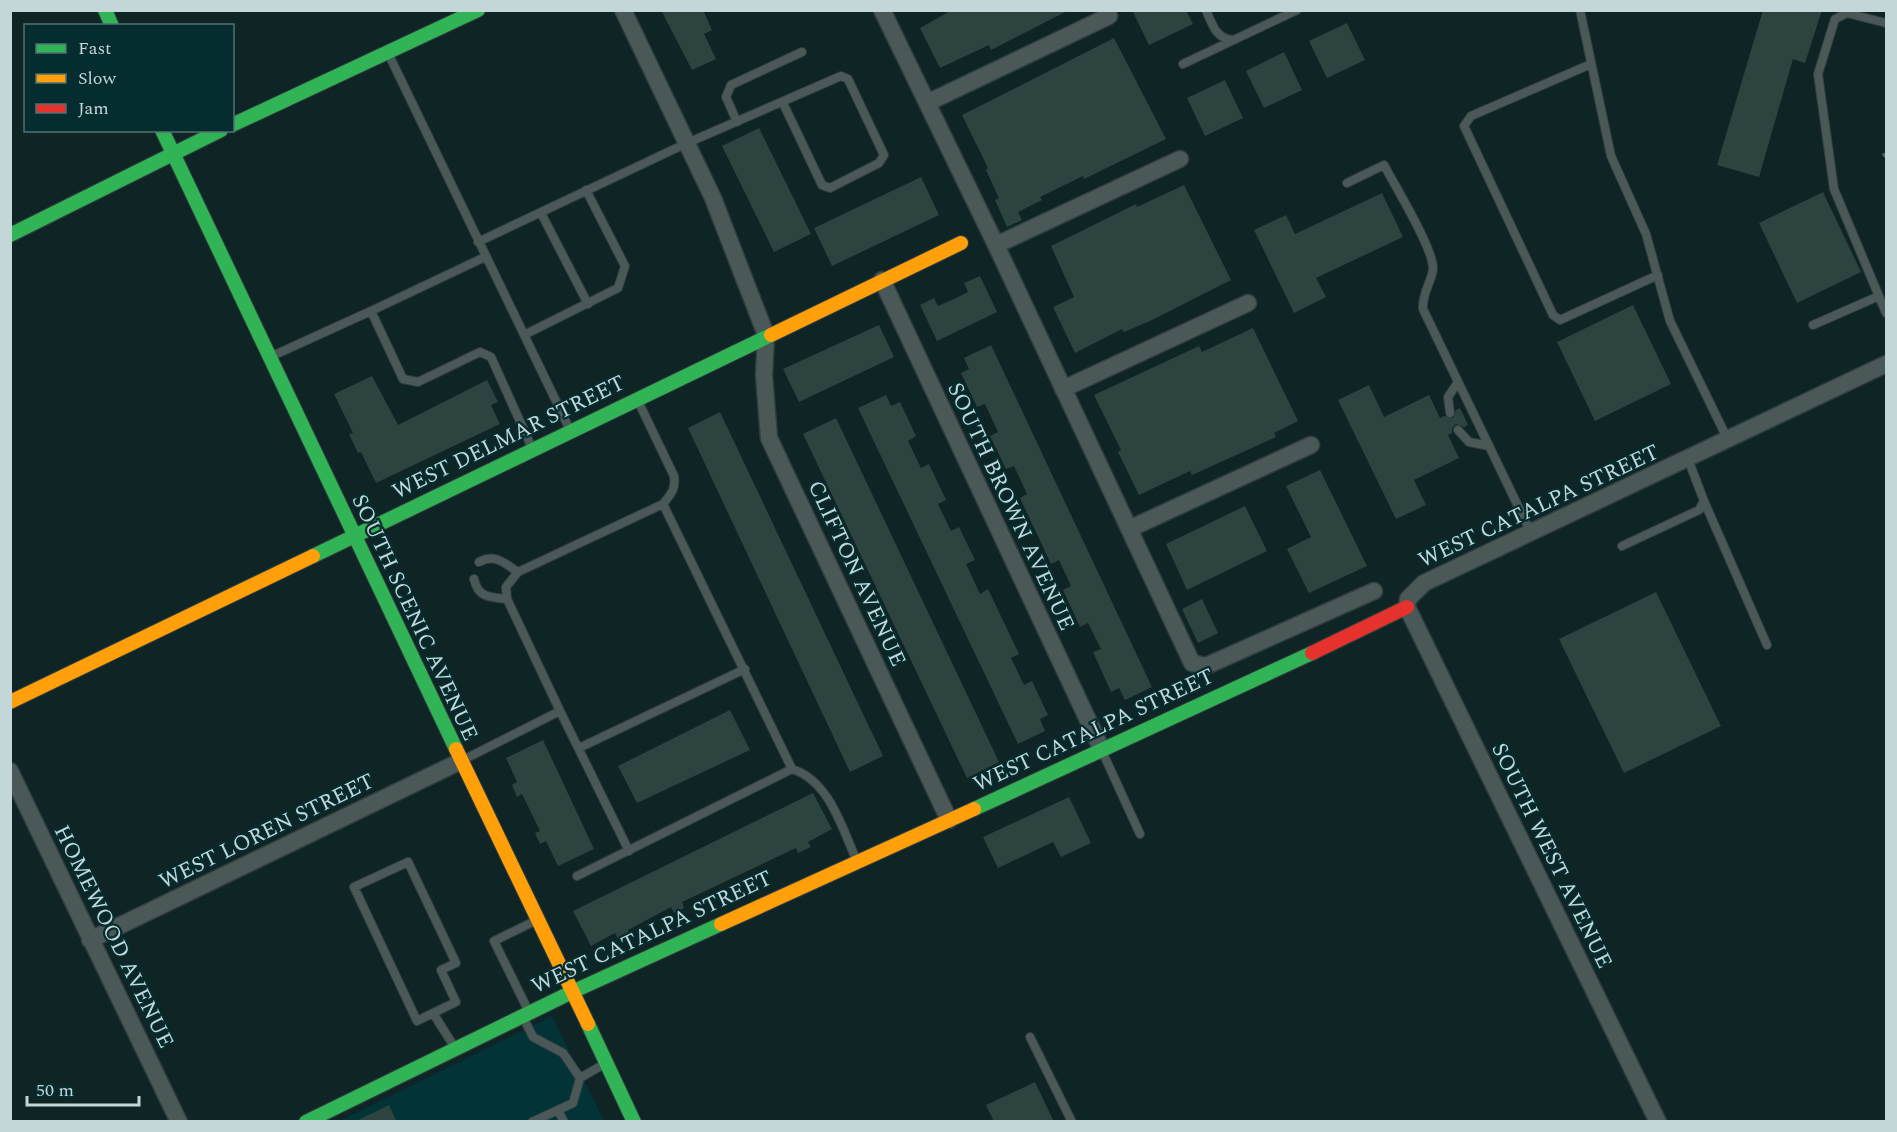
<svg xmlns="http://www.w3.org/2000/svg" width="1897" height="1132" viewBox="0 0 1897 1132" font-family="Spectral,serif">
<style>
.built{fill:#023336}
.building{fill:#2c4340}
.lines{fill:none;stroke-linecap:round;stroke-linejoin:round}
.lane-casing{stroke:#303d3e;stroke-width:10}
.street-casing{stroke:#303d3e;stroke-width:19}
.fast-casing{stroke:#303d3e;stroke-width:16}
.slow-casing{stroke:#303d3e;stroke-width:16}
.jam-casing{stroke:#303d3e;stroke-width:16}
.lane{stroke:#4a5858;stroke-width:8}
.street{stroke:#4a5858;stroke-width:16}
.fast{stroke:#30b455;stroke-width:14}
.slow{stroke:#ff9f0a;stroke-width:14}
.jam{stroke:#e5322d;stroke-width:14}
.rail{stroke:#526060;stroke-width:4.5;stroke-dasharray:3 6;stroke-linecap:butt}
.labels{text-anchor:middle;stroke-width:4.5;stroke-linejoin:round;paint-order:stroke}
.street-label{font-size:22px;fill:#c4d7d8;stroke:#052c2f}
</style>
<rect width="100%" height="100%" fill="#0f2425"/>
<path class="built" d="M 552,1016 L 604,1121 L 338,1122 Z"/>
<path class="building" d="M 661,10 L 703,10 L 712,30 L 704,34 L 716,59 L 692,70 Z
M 952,10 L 1069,10 L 991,50 L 989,45 L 940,68 L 920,28 Z
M 1132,10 L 1186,10 L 1193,24 L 1149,45 Z
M 1763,10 L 1822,10 L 1805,63 L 1793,59 L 1759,177 L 1717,165 Z
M 1347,23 L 1365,60 L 1327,78 L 1309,41 Z
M 1114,38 L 1166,139 L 1084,179 L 1083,176 L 1040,197 L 1042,200 L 1018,212 L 1022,220 L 1007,227 L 995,200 L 999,198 L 986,170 L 988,168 L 962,115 Z
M 1284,52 L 1302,90 L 1264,108 L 1246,71 Z
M 1225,80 L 1243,118 L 1205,136 L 1187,98 Z
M 759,128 L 811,234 L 774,252 L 722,146 Z
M 921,177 L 939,215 L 832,266 L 814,228 Z
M 1184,185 L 1231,280 L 1150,321 L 1124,332 L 1122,329 L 1075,353 L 1053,307 L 1074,297 L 1051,246 L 1136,204 L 1137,207 Z
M 1823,192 L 1861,272 L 1797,303 L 1759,223 Z
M 1382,193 L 1403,237 L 1316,278 L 1326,297 L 1294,313 L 1254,230 L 1286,215 L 1295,234 Z
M 980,276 L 997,312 L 937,341 L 920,305 L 934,298 L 938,306 L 956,298 L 968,292 L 964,283 Z
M 1633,305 L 1671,384 L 1595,421 L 1557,342 Z
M 879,325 L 894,357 L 799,402 L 783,369 Z
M 1253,328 L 1298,421 L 1274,433 L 1276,437 L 1243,452 L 1192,475 L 1190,471 L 1139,495 L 1118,452 L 1121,450 L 1094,395 L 1199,346 L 1202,352 Z
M 991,345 L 1152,687 L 1125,700 L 1119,688 L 1111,692 L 1093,652 L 1101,649 L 1088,623 L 1080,627 L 1063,590 L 1071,586 L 1059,560 L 1051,564 L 1020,498 L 1027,494 L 1014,466 L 1006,469 L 990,436 L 998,432 L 985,404 L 977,407 L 961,373 L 969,369 L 964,358 Z
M 372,376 L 398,425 L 487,380 L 498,402 L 491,405 L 500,424 L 376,483 L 361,452 L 358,453 L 349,434 L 353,433 L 334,394 Z
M 1369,385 L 1384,417 L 1429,395 L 1440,418 L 1444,416 L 1453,418 L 1456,410 L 1460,408 L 1468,425 L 1464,427 L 1456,424 L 1452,428 L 1452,433 L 1448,435 L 1459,458 L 1414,480 L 1426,505 L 1396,519 L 1338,400 Z
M 886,395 L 891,406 L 900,402 L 916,436 L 908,441 L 921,468 L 929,464 L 946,500 L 938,504 L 951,531 L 959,527 L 975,560 L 966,564 L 980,594 L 988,589 L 1019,654 L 1011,658 L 1024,685 L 1032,681 L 1048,715 L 1040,719 L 1045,731 L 1018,744 L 858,408 Z
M 720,412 L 883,756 L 850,772 L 688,428 Z
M 836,418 L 999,762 L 967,778 L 803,434 Z
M 1320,470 L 1367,566 L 1309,593 L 1287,549 L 1311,537 L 1286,486 Z
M 1245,506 L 1267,551 L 1187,590 L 1166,544 Z
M 1656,592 L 1721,726 L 1624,773 L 1559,639 Z
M 1202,599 L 1218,633 L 1198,643 L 1182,609 Z
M 730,710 L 750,750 L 637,803 L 618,766 Z
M 543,740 L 594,849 L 558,866 L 546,841 L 540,844 L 535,833 L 540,831 L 522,794 L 517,797 L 512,785 L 517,782 L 506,758 Z
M 813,793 L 832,829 L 808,842 L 811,847 L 798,853 L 796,848 L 682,902 L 684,908 L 674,913 L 671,907 L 628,930 L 630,934 L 618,939 L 615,933 L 591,946 L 573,911 Z
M 1069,797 L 1091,843 L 1061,857 L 1053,842 L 998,868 L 983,837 Z
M 1035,1082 L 1054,1122 L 994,1122 L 986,1105 Z
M 389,1105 L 397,1122 L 354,1122 Z"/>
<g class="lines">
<defs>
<path id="lane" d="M 1206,10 C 1212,24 1216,39 1233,40
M 1580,10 L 1611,156 L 1646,234 L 1670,321 L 1728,440
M 1886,23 L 1847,13 L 1835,19 L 1818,74 L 1834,189 L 1886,313
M 388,53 L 570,430
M 1183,64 L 1297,10
M 1591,64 L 1471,116 L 1464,126 L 1553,315 L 1560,320 L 1658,275
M 737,122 L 726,97 L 731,85 L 802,52
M 1347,183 L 1384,165 C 1395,186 1433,248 1433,268 C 1433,280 1422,291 1423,309 L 1531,533
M 541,213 L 588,304
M 478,242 L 685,144 L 841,76 L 848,79 L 884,155 L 879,163 L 830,188 L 822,185 L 783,103
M 371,311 L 485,257
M 1813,325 L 1879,296
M 524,335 L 618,288 L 625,266 L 586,190
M 270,357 L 371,311 L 403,379 L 418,382 L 480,352 L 491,357 L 532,448
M 1450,413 L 1448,397 L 1458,382
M 1458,430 L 1469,442 L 1489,446
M 1704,501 L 1767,645
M 663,504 L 792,769
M 1622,546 L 1699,510 L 1704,501 L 1688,459
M 479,562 C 495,553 504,563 518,572
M 474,579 C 478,598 490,597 507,599
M 560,711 L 507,599 L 506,587 L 518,572 L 663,504 C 671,494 676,489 674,476 L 638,401
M 579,748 L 745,669
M 1102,751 L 1140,834
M 463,760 L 560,711 L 629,851
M 577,876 L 792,769 C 830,781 842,829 857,861
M 529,1012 L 494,941 L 537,920
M 433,1013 L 417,1021 L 354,887 L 408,862 L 456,963 L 441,970 L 456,1002 L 433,1013 L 455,1048
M 523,1017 L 533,1037 L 563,1053 L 580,1078
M 1030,1037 L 1072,1122
M 558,1110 L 564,1122
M 532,1122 L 573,1103 L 580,1078 L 606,1063"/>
<path id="street" d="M 623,10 L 713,198 L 766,335 L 764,375 L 769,438 L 949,820
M 882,10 L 996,245 L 1192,663 L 1206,666 L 1374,591
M 927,103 L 1109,16
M 996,245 L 1180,159
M 882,280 L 1102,750
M 1063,389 L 1248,303
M 1129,529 L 1311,445
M 10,771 L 179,1122
M 90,940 L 461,761
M 1658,1122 L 1407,607 L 1408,599 L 1424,583 L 1886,364"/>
<path id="fast" d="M 105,10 L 112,26
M 232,125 L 478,10
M 162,130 L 456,749
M 10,235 L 221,130
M 313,556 L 771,335
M 974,809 L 1312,653
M 588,1024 L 634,1122
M 306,1122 L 572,992 L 721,924"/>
<path id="slow" d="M 771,335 L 961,243
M 10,702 L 313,556
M 456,749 L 588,1024
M 721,924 L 974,809"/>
<path id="jam" d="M 1312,653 L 1407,607"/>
</defs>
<use href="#lane" class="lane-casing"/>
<use href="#street" class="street-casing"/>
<use href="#fast" class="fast-casing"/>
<use href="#slow" class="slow-casing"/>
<use href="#jam" class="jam-casing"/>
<use href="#lane" class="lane"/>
<use href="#street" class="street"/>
<use href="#fast" class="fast"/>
<use href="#slow" class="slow"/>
<use href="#jam" class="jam"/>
<path class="rail" d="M 1883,156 L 1886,154"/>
</g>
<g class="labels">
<g class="street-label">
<text transform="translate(508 436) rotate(-26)" y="8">WEST DELMAR STREET</text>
<text transform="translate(1538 505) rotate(-25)" y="8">WEST CATALPA STREET</text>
<text transform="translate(1012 506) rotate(65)" y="8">SOUTH BROWN AVENUE</text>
<text transform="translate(858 573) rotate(65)" y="8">CLIFTON AVENUE</text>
<text transform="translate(416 617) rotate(65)" y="8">SOUTH SCENIC AVENUE</text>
<text transform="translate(1093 729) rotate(-25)" y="8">WEST CATALPA STREET</text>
<text transform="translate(266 830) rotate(-26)" y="8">WEST LOREN STREET</text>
<text transform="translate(1553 855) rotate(64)" y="8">SOUTH WEST AVENUE</text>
<text transform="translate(651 931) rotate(-25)" y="8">WEST CATALPA STREET</text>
<text transform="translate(115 936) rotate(64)" y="8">HOMEWOOD AVENUE</text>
</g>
</g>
<rect width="1897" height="1132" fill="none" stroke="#c4d7d8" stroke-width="24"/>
<rect x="24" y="24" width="210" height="108" fill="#052c2f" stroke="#517073" stroke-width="1.5"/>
<rect x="36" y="44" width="30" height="9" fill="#30b455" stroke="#517073" stroke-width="1.5"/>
<text x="78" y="54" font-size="18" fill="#c4d7d8">Fast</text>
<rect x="36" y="74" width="30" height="9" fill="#ff9f0a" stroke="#517073" stroke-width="1.5"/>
<text x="78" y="84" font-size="18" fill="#c4d7d8">Slow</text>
<rect x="36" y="104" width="30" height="9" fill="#e5322d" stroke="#517073" stroke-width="1.5"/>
<text x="78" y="114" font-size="18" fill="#c4d7d8">Jam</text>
<path d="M27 1096v9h112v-9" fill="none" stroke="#c4d7d8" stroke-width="3"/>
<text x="36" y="1096" font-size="18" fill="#c4d7d8" stroke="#052c2f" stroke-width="4.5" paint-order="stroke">50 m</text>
</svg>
